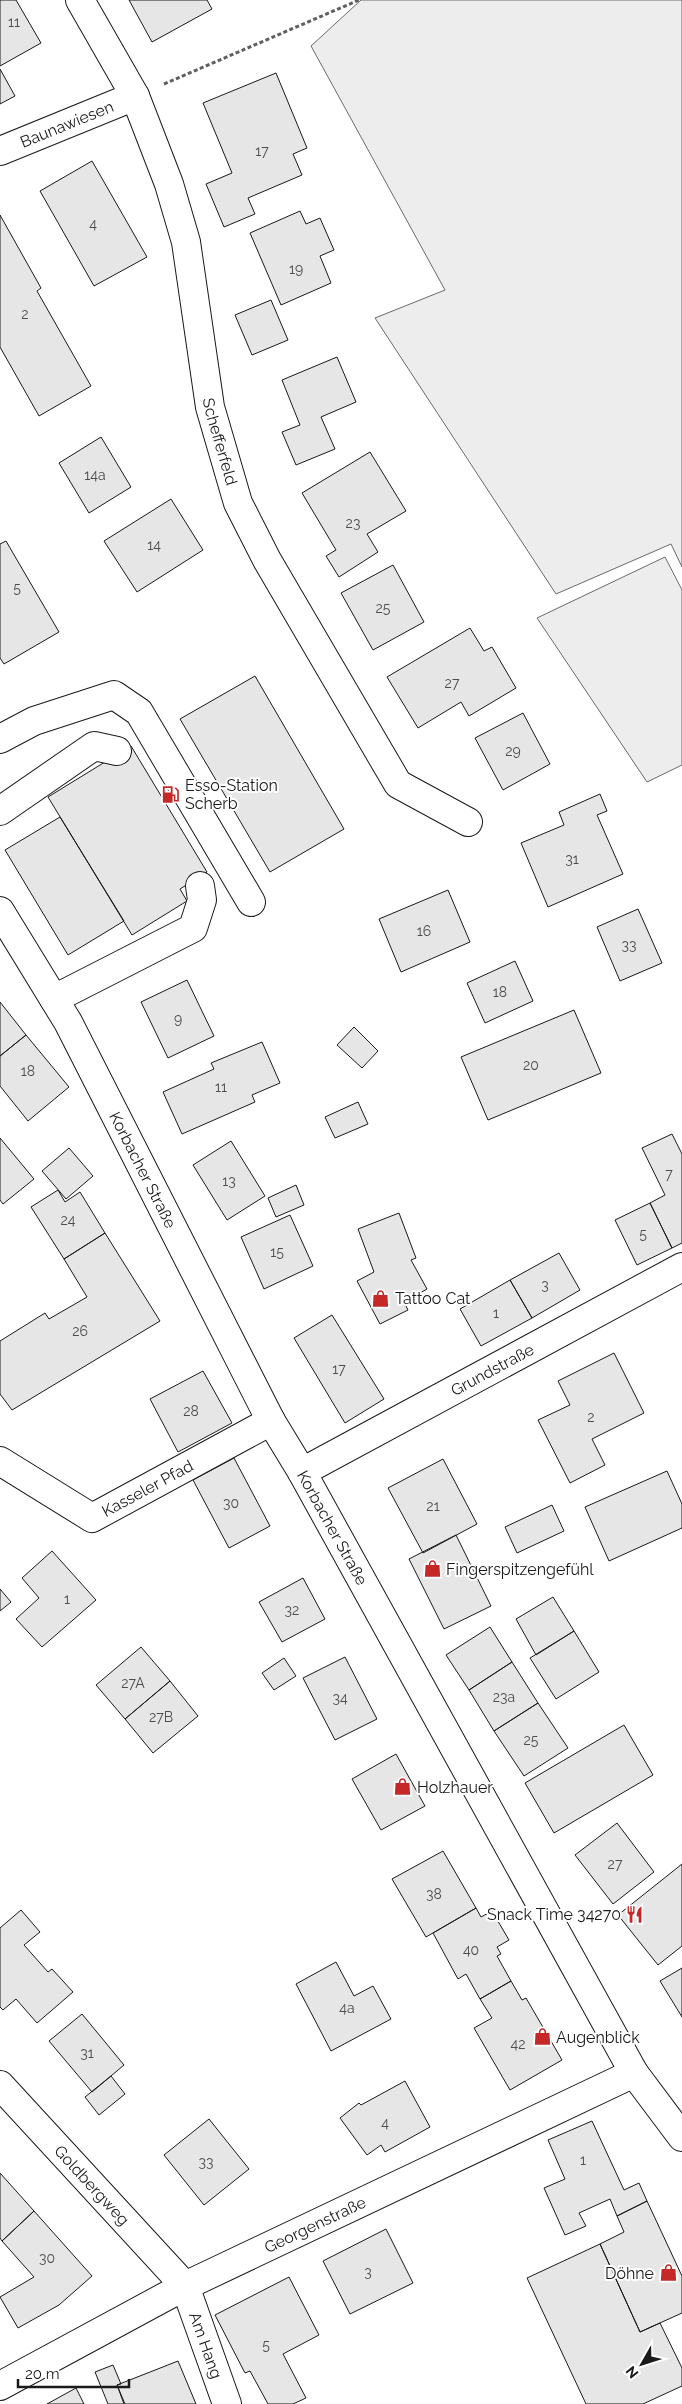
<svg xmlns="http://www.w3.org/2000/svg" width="682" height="2404" viewBox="0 0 682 2404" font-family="Raleway,sans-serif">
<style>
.built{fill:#ededed;stroke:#6a6a6a}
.building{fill:#e6e6e6;stroke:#1a1a1a}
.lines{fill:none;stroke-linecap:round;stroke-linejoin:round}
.minor-casing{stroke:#1a1a1a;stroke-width:30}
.path{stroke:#5f5f5f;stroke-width:3;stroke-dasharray:4 2.5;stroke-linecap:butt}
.minor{stroke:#fff;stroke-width:28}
.labels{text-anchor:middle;stroke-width:4;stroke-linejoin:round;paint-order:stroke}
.number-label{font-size:14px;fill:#4d4d4d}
.street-label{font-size:16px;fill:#1a1a1a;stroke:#fff}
.poi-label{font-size:16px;fill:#1a1a1a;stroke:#fff;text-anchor:start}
</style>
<rect width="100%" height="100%" fill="#fff"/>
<path class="built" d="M 361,0 L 682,0 L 682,567 L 671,544 L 556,594 L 375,318 L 445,290 L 311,46 Z
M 665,557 L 682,590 L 682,765 L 647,782 L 537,618 Z"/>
<path class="building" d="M 0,0 L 16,0 L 41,43 L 0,66 Z
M 129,0 L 207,0 L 212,9 L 152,42 Z
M 0,69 L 15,96 L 0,104 Z
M 276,73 L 307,148 L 293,154 L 302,175 L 248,198 L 255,214 L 224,227 L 206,184 L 232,173 L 203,103 Z
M 92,161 L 147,257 L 94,286 L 40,191 Z
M 300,211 L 306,224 L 320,218 L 334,250 L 320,256 L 331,283 L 281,305 L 250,233 Z
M 0,215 L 41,288 L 37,291 L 91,386 L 39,416 L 0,347 Z
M 271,300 L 288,340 L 252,355 L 235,315 Z
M 337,357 L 356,402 L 321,417 L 335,449 L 296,465 L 282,432 L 300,425 L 282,380 Z
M 101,437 L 131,487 L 89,513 L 59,463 Z
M 370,452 L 406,511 L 367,534 L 378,552 L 339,577 L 326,556 L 336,550 L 302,493 Z
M 171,499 L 203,550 L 137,592 L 104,541 Z
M 6,541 L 59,632 L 4,664 L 0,658 L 0,544 Z
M 393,565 L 424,622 L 373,650 L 341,593 Z
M 470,628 L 484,651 L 492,647 L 516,688 L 469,716 L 461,702 L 418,728 L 387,677 Z
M 255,676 L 344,829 L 270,872 L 180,719 Z
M 523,713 L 550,764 L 503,790 L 475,738 Z
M 131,746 L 207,872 L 180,889 L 187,901 L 132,935 L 48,797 Z
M 600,794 L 607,811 L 597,815 L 623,874 L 548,907 L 521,843 L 564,825 L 559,812 Z
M 60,817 L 124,921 L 68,955 L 5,850 Z
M 448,890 L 470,942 L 401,972 L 379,919 Z
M 638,909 L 662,963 L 620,981 L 597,927 Z
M 515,961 L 533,1001 L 485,1023 L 467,983 Z
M 187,980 L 214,1036 L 168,1058 L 141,1002 Z
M 0,1002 L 26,1035 L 0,1056 Z
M 574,1010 L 601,1073 L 488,1120 L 461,1057 Z
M 354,1027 L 378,1051 L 362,1068 L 337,1045 Z
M 26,1035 L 69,1087 L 28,1121 L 0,1086 L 0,1056 Z
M 262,1042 L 280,1083 L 252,1095 L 255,1102 L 182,1134 L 163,1092 L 214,1069 L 211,1063 Z
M 358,1102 L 368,1124 L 335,1138 L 325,1117 Z
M 672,1134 L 682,1154 L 682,1243 L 672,1248 L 650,1203 L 665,1195 L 642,1148 Z
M 0,1138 L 34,1179 L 3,1204 L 0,1200 Z
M 231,1141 L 265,1196 L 227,1220 L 193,1165 Z
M 69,1148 L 93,1176 L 66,1199 L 42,1171 Z
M 296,1185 L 304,1205 L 276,1217 L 268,1198 Z
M 58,1190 L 65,1202 L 80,1192 L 105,1233 L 64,1259 L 31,1207 Z
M 650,1203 L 672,1248 L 637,1265 L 615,1220 Z
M 399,1213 L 416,1258 L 411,1260 L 427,1289 L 404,1302 L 408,1310 L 380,1324 L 357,1281 L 374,1272 L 358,1229 Z
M 290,1215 L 313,1266 L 264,1289 L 241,1237 Z
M 105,1233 L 160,1321 L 12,1410 L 0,1394 L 0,1341 L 45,1313 L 49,1319 L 87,1297 L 64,1259 Z
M 559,1253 L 580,1290 L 532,1318 L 510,1280 Z
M 510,1280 L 532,1318 L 481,1346 L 460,1309 Z
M 332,1315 L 384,1399 L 345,1423 L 294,1338 Z
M 614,1353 L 644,1413 L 592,1439 L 605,1465 L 570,1483 L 538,1420 L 570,1405 L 558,1381 Z
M 203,1371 L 232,1423 L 178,1452 L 150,1399 Z
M 234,1458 L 270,1526 L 229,1548 L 193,1480 Z
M 443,1459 L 477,1524 L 423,1553 L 388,1488 Z
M 667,1471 L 682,1504 L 682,1528 L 609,1561 L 585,1507 Z
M 552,1505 L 564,1531 L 517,1553 L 505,1527 Z
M 456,1535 L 491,1606 L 444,1629 L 409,1559 Z
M 52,1551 L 96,1600 L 42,1647 L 16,1619 L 39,1598 L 22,1578 Z
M 303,1578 L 325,1619 L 282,1642 L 259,1602 Z
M 0,1589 L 11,1602 L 0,1611 Z
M 553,1597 L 574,1631 L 536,1655 L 516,1619 Z
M 490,1627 L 512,1662 L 469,1690 L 446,1655 Z
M 574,1631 L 599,1672 L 556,1699 L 530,1658 Z
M 141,1647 L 170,1681 L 125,1719 L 96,1685 Z
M 345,1657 L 377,1719 L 335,1740 L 303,1678 Z
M 284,1658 L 296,1676 L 274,1690 L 262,1673 Z
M 512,1662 L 538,1703 L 494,1731 L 469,1690 Z
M 170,1681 L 198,1716 L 153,1753 L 125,1719 Z
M 538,1703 L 568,1748 L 524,1776 L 494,1731 Z
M 624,1725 L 653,1775 L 554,1833 L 525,1783 Z
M 396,1754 L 425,1806 L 381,1830 L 352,1779 Z
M 617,1823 L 654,1872 L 613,1904 L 575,1855 Z
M 443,1851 L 476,1908 L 426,1937 L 392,1879 Z
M 682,1864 L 682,1946 L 658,1965 L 618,1915 Z
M 476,1908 L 481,1917 L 492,1911 L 509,1940 L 497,1947 L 501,1954 L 497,1956 L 511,1981 L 480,1999 L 466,1974 L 458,1979 L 433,1933 Z
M 21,1910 L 40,1932 L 24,1945 L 48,1972 L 52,1969 L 73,1992 L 37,2023 L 16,1999 L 3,2010 L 0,2007 L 0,1928 Z
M 336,1962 L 354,1996 L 373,1986 L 391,2019 L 331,2051 L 296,1984 Z
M 682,1968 L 682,2017 L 660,1981 Z
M 511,1981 L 522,2000 L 526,1998 L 562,2060 L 510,2090 L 474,2028 L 492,2018 L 480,1999 Z
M 82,2014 L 124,2065 L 92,2092 L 49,2041 Z
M 111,2076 L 125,2094 L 99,2115 L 85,2097 Z
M 405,2081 L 430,2127 L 385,2152 L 381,2145 L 367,2155 L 340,2118 L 359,2103 L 361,2105 Z
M 209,2119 L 249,2169 L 204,2205 L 164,2155 Z
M 592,2121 L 624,2190 L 639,2183 L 647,2201 L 617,2216 L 610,2199 L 579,2213 L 586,2226 L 565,2235 L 544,2188 L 565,2179 L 548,2140 Z
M 0,2173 L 34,2211 L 2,2241 L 0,2238 Z
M 647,2201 L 682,2276 L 682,2313 L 640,2332 L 600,2244 L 624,2232 L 617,2216 Z
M 34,2211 L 92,2276 L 59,2305 L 18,2328 L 0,2297 L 34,2277 L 2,2241 Z
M 386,2229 L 413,2283 L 350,2314 L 323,2261 Z
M 600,2244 L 640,2332 L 660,2323 L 682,2368 L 682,2386 L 643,2404 L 586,2404 L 527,2278 Z
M 289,2277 L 319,2335 L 283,2354 L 306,2398 L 293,2404 L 268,2404 L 250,2371 L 245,2373 L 215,2315 Z
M 178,2361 L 196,2404 L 125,2404 L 117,2385 Z
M 113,2365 L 121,2384 L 117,2385 L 124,2404 L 108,2404 L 95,2372 Z
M 76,2388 L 84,2404 L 47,2404 Z"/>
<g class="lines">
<defs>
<g id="minor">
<path id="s1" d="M 80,0 L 135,96 L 169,184 L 186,242 L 210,407 L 238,503 L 267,560 L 398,784 L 468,822"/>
<path id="s2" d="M 0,151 L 135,96"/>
<path d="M 0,739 L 34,721 L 114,695 L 139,712 L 251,902"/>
<path d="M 0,811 L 94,746 L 117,751"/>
<path id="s3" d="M 0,911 L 68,1022 L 271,1421 L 302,1472 L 634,2073 L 682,2137"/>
<path d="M 54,999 L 193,928 L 202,900 L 200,886"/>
<path id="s4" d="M 0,1461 L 92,1518 L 271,1421"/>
<path id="s5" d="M 302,1472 L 682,1267"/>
<path id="s6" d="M 0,2085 L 185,2286 L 227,2404"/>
<path id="s7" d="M 0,2386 L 185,2286 L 634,2073"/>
</g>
</defs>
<use href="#minor" class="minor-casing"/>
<path class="path" d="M 164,84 L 359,0"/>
<use href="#minor" class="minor"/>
</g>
<defs>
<symbol id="fuel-bare" viewBox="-9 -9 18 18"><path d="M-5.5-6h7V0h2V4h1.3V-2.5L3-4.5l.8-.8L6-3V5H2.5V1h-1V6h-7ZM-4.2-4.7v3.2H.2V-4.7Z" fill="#c62828" stroke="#fff" stroke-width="2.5" paint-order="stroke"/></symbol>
<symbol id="shop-bare" viewBox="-9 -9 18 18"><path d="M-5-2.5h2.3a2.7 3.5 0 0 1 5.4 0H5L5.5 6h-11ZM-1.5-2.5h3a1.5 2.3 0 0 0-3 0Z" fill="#c62828" stroke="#fff" stroke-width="2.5" paint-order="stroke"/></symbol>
<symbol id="restaurant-bare" viewBox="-9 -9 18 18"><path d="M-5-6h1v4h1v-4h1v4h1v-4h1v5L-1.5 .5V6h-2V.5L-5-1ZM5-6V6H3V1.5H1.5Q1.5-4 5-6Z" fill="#c62828" stroke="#fff" stroke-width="2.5" paint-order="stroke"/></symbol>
</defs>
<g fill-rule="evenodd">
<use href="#fuel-bare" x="158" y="782" width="25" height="25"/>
<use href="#shop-bare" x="368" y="1286" width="25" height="25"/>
<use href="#shop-bare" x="420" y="1556" width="25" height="25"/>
<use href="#shop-bare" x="390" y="1774" width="25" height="25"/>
<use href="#restaurant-bare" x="622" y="1902" width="25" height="25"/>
<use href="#shop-bare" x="530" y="2024" width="25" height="25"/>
<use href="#shop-bare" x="656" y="2260" width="25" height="25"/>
</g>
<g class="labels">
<g class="number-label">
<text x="14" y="27">11</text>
<text x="262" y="156">17</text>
<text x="93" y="229">4</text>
<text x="296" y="274">19</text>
<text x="25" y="319">2</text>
<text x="95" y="480">14a</text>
<text x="353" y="528">23</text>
<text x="154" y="550">14</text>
<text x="17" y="593">5</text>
<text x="383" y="613">25</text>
<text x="452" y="688">27</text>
<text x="513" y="756">29</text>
<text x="572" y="864">31</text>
<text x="424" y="936">16</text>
<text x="629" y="950">33</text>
<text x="500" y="997">18</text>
<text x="178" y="1024">9</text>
<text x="531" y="1070">20</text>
<text x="28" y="1076">18</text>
<text x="221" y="1092">11</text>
<text x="669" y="1179">7</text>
<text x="229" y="1186">13</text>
<text x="68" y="1225">24</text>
<text x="643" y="1239">5</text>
<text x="277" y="1257">15</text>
<text x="545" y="1290">3</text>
<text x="496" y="1318">1</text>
<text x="80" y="1336">26</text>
<text x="339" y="1374">17</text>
<text x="191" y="1416">28</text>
<text x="591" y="1422">2</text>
<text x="231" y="1508">30</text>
<text x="433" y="1511">21</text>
<text x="67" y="1604">1</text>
<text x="292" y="1615">32</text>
<text x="133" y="1688">27A</text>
<text x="504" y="1702">23a</text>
<text x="340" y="1703">34</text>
<text x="161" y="1722">27B</text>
<text x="531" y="1745">25</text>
<text x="615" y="1869">27</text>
<text x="434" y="1899">38</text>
<text x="471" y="1955">40</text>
<text x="347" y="2013">4a</text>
<text x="518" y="2049">42</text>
<text x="87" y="2058">31</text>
<text x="385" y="2128">4</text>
<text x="583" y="2165">1</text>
<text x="206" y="2167">33</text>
<text x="47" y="2263">30</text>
<text x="368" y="2277">3</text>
<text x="266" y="2350">5</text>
</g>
<g class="street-label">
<text dy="6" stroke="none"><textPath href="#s2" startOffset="72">Baunawiesen</textPath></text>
<text dy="6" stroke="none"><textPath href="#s1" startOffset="468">Schefferfeld</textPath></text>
<text dy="6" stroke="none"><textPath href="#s3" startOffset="296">Korbacher Straße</textPath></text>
<text dy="6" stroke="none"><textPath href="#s5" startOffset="216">Grundstraße</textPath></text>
<text dy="6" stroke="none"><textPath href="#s4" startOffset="171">Kasseler Pfad</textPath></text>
<text dy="6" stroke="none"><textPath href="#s3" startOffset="701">Korbacher Straße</textPath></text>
<text dy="6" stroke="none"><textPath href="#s6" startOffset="136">Goldbergweg</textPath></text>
<text dy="6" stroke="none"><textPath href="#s7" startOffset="354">Georgenstraße</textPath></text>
<text dy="6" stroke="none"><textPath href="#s6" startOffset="336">Am Hang</textPath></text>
</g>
<g class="poi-label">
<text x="185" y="791">Esso-Station<tspan x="185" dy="18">Scherb</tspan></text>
<text x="395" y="1304">Tattoo Cat</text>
<text x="446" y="1575">Fingerspitzengefühl</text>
<text x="417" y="1793">Holzhauer</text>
<text x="621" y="1920" text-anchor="end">Snack Time 34270</text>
<text x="556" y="2043">Augenblick</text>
<text x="654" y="2279" text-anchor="end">Döhne</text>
</g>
</g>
<g transform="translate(642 2364) rotate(231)" stroke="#ffffff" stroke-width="4" paint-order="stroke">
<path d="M0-4L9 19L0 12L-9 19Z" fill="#1a1a1a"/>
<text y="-8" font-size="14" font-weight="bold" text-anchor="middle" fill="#1a1a1a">N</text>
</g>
<path d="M18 2379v8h111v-8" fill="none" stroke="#1a1a1a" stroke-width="2.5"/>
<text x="25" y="2379" font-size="15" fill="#1a1a1a" stroke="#ffffff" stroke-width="4" paint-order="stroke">20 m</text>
</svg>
